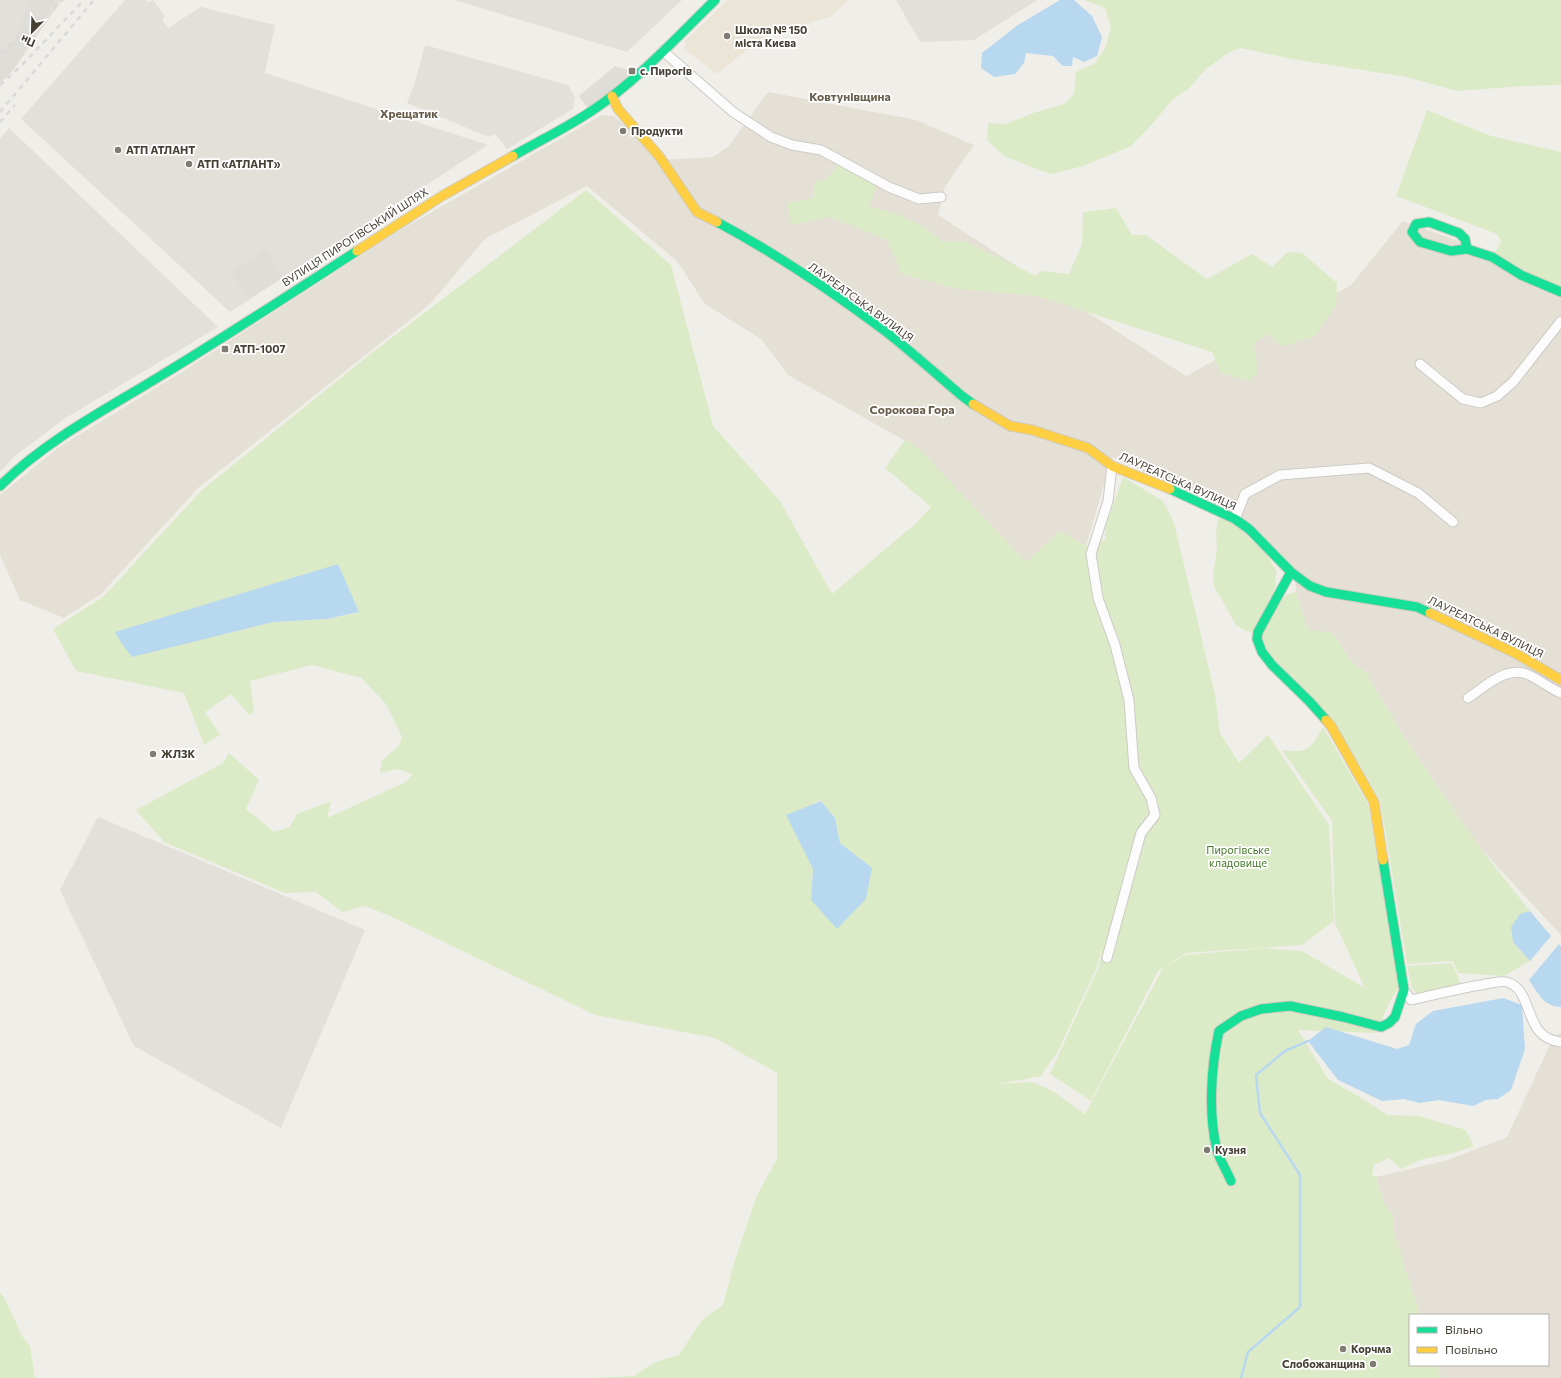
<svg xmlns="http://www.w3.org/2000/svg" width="1561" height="1378" viewBox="0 0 1561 1378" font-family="Commissioner,sans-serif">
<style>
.residential{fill:#e4e0d5}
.industrial{fill:#e3dfd9}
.education{fill:#ebe5d7}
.green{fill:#dcebc7;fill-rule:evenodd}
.parking{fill:#dfddd8}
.water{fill:#b7d8ef}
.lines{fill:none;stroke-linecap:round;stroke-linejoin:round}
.stream{stroke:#b7d8ef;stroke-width:2.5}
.street-casing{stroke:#cccac4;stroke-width:11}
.fast-casing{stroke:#cfcbbf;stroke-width:11}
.slow-casing{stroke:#cfcbbf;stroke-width:11}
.street{stroke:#fdfcfc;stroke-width:9}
.fast{stroke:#16e098;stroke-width:9}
.slow{stroke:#ffcf43;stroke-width:9}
.rail{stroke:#d9d9d8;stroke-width:2.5;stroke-dasharray:5 5;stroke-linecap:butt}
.poi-dot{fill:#817c73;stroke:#fff;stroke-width:1.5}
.labels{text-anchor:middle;stroke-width:3.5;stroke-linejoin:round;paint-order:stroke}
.poi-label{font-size:11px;font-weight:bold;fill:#453f34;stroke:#fff;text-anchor:start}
.street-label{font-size:11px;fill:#453f34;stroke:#fff}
.park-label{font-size:11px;fill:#447827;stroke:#fff}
.neighbourhood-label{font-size:12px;font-weight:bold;fill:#685d4b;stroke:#fff}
</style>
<rect width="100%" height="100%" fill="#f0eee8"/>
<path class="residential" d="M 768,92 L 916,120 L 974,145 L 945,187 L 938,215 L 1186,376 L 1351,285 L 1403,221 L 1494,254 L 1561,297 L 1561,935 L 1480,848 L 1408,743 L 1365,671 L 1352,663 L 1333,633 L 1308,630 L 1296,592 L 1294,569 L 1186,492 L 1112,457 L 1086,546 L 1060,531 L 1026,563 L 918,448 L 788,375 L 761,339 L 705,304 L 677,261 L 587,186 L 485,239 L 430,304 L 198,488 L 101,594 L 64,618 L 20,600 L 0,555 L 0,495 L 59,447 L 182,372 L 400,230 L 602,115 L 614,116 L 632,131 L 658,160 L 713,157 L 729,146 Z
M 1561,1033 L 1561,1378 L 1441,1378 L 1437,1365 L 1548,1365 L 1548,1315 L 1420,1315 L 1376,1177 L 1448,1160 L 1507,1137 L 1554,1036 Z"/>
<path class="industrial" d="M 0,0 L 62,0 L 14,69 L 0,84 Z
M 125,0 L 146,0 L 148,2 L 153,0 L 165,17 L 162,20 L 168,28 L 201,7 L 275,25 L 265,73 L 488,145 L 230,312 L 21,119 Z
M 454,0 L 682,0 L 627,52 Z
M 896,0 L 1037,0 L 974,40 L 920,42 Z
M 425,45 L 568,85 L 575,97 L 573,109 L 507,149 L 495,134 L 489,137 L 407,103 L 415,82 Z
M 9,128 L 218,327 L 64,419 L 14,457 L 0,472 L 0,139 Z
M 98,817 L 365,930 L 281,1128 L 134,1046 L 60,890 Z"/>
<path class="education" d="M 728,0 L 849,0 L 830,17 L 771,33 L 759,40 L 717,74 L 684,49 L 686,40 Z"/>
<path class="green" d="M 1084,0 L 1561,0 L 1561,85 L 1524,86 L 1457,91 L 1406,77 L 1292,59 L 1240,48 L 1228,53 L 1206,69 L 1189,88 L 1171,101 L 1154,122 L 1131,146 L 1083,166 L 1051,174 L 1005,157 L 987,140 L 988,123 L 1006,124 L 1033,113 L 1064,104 L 1074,94 L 1076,72 L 1094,64 L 1105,49 L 1111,27 L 1105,8 Z
M 1427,110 L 1491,136 L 1561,152 L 1561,297 L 1494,254 L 1501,242 L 1497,234 L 1396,196 Z
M 839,163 L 878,183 L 868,206 L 900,215 L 926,228 L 942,242 L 964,241 L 1036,276 L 1041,271 L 1069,274 L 1082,244 L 1083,212 L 1116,208 L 1132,235 L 1146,235 L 1207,279 L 1252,254 L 1272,267 L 1288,252 L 1302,253 L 1337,283 L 1336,305 L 1315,336 L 1283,347 L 1269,334 L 1254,343 L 1258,373 L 1248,381 L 1221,373 L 1212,352 L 1037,296 L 959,289 L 901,274 L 888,240 L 829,217 L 792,225 L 787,203 L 813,198 L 815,182 L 829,178 Z
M 586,190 L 671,265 L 713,426 L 780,501 L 832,594 L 914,525 L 931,507 L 885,468 L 905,440 L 918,448 L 1026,562 L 1060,531 L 1086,546 L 1105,540 L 1105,527 L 1123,477 L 1163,501 L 1174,523 L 1215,694 L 1220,733 L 1239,763 L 1268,735 L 1329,825 L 1334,921 L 1302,945 L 1186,953 L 1158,971 L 1091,1101 L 1050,1074 L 1099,966 L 1103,946 L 1096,969 L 1058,1051 L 1041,1076 L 998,1084 L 1033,1082 L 1054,1092 L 1085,1114 L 1163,968 L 1185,955 L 1264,948 L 1302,951 L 1365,988 L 1335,923 L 1332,821 L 1282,750 C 1310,753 1309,750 1323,727 L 1368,804 L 1399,987 L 1389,1003 L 1376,1033 L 1298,1030 L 1328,1079 L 1365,1100 L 1387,1115 L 1419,1116 L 1466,1130 L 1474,1146 L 1454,1153 L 1423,1159 L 1401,1169 L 1389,1158 L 1374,1165 L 1372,1176 L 1376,1177 L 1384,1203 L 1394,1217 L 1394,1233 L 1420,1315 L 1410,1315 L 1410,1365 L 1437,1365 L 1441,1378 L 592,1378 L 634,1376 L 655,1362 L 679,1355 L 702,1320 L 723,1305 L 734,1263 L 757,1195 L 777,1159 L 777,1073 L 715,1038 L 595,1015 L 390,916 L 365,906 L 342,912 L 316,892 L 285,893 L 164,842 L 136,810 L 223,763 L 229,753 L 259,780 L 246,809 L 274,832 L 290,827 L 297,814 L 331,801 L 327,818 L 406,782 L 413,774 L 397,769 L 380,773 L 382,760 L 398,747 L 402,737 L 386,704 L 361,678 L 312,665 L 250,681 L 254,712 L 249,715 L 231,694 L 205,712 L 220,735 L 204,745 L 184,693 L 76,671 L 53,629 L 103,597 L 202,490 L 373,352 ZM 338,564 L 358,613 L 327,619 L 273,622 L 222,635 ZM 820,800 L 835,818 L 840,843 L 872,868 L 811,900 L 813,869 L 811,805 Z
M 1227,518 L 1266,553 L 1277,572 L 1275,578 L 1276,586 L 1255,632 L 1246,631 L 1236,625 L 1214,586 L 1213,574 L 1217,549 L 1216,533 L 1218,519 Z
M 1296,592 L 1308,629 L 1333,633 L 1352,663 L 1365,671 L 1408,743 L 1480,848 L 1530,911 L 1520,914 L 1513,942 L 1530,961 L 1504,976 L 1458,973 L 1453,961 L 1407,964 L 1380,800 L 1342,735 L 1269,656 L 1263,641 L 1262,634 L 1276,608 L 1286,595 Z
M 1452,963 L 1461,985 L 1418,995 L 1412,988 L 1407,966 Z
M 0,1293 L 4,1297 L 22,1336 L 30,1346 L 35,1378 L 0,1378 Z"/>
<path class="parking" d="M 29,0 L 55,0 L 14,69 L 0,81 L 0,54 L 15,41 Z
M 615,66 L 636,73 L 590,112 L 579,96 Z
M 266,250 L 283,277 L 248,299 L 231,273 Z"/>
<path class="water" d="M 1060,0 L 1074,0 L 1092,16 L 1102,37 L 1097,56 L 1084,62 L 1073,57 L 1072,66 L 1063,66 L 1053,56 L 1026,53 L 1024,63 L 1015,74 L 994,77 L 981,68 L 982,53 L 1018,25 Z
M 338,564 L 359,612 L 327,619 L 273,622 L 132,657 L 122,644 L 115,632 Z
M 821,801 L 835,818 L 840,843 L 872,868 L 866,899 L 837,929 L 811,900 L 813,869 L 786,815 Z
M 1530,911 L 1551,936 L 1530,961 L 1513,942 L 1511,927 L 1520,914 Z
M 1559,944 L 1561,947 L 1561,1007 C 1544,1007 1538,993 1529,980 Z
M 1503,998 L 1522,1005 L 1525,1049 L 1511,1090 L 1498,1099 L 1486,1100 L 1473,1106 L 1439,1100 L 1420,1103 L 1404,1099 L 1382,1101 L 1338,1080 L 1308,1041 L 1326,1027 L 1397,1049 L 1409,1045 L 1416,1024 L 1433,1011 Z"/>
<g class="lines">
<path class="stream" d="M 1241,1378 L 1248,1352 L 1300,1307 L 1300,1175 L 1260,1113 L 1256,1075 L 1285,1051 L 1308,1041"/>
<defs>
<path id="street" d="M 663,51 L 733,112 L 771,137 L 792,145 L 821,150 L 889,187 L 919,199 L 941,197
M 1420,364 L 1463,399 L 1481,403 L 1497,396 L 1513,382 L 1561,321
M 1235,519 L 1245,494 L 1280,475 L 1369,468 L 1418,493 L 1453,522
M 1468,698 C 1486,686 1509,663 1531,676 C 1541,681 1551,689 1561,693
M 1107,958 L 1141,833 L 1155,815 L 1151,798 L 1134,768 L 1129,700 L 1115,645 L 1098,598 L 1091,554 L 1108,501 L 1112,466
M 1404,990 L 1411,1000 C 1438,994 1465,987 1492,983 C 1497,982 1503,981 1507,982 C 1535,990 1522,1038 1561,1042"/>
<path id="fast" d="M 513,156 C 539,141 566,128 590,112 C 636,82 676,38 715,0
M 717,222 C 775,253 833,292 885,331 C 912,352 937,375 962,396 L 973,404
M 1467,249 L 1465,239 L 1459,233 L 1429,222 L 1416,224 L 1412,232 L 1420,242 L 1451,251 L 1467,249 L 1492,257 L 1521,275 L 1561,292
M 0,486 C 46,440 107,409 162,375 C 228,335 292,293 357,251
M 1170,489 L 1235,519 L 1249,529 L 1291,572 L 1310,586 L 1326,592 L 1417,607 L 1430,613
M 1291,572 L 1258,632 L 1257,639 L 1262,652 L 1272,665 L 1309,701 L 1326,720
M 1231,1181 C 1227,1171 1220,1161 1217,1150 C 1208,1114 1211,1067 1219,1031 L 1241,1016 L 1261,1009 L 1290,1006 L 1343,1017 L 1381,1027 L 1389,1023 L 1395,1017 L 1404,990 L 1383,860"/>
<path id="slow" d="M 612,96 L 618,109 L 659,156 L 697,212 L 717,222
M 357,251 L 442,196 L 513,156
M 973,404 L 1010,426 L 1032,430 L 1088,448 L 1112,466 L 1170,489
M 1430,613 L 1515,653 L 1561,680
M 1326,720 L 1331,726 L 1374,802 L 1383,860"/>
</defs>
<use href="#street" class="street-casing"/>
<use href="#fast" class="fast-casing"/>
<use href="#slow" class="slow-casing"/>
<use href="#street" class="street"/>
<use href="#fast" class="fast"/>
<use href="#slow" class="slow"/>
<path class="rail" d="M 0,53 L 63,0
M 0,85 L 21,66 L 84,0
M 0,112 L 94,0
M 0,122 L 15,105"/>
</g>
<g class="poi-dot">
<circle cx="727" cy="36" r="4"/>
<rect x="628" y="67" width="8" height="8" rx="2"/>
<circle cx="623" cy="131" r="4"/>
<circle cx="118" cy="150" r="4"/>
<circle cx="189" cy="164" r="4"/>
<rect x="221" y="345" width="8" height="8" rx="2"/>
<circle cx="153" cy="754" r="4"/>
<circle cx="1207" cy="1150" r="4"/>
<circle cx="1343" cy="1349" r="4"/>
<circle cx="1373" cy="1364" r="4"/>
</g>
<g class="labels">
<g class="poi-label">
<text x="735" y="34">Школа № 150<tspan x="735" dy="13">міста Києва</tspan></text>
<text x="640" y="75">с. Пирогів</text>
<text x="631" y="135">Продукти</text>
<text x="126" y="154">АТП АТЛАНТ</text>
<text x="197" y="168">АТП «АТЛАНТ»</text>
<text x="233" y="353">АТП-1007</text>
<text x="161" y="758">ЖЛЗК</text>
<text x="1215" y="1154">Кузня</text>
<text x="1351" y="1353">Корчма</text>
<text x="1365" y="1368" text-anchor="end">Слобожанщина</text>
</g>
<g class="street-label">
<text transform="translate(355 237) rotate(-33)" y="4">ВУЛИЦЯ ПИРОГІВСЬКИЙ ШЛЯХ</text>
<text transform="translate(861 302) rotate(36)" y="4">ЛАУРЕАТСЬКА ВУЛИЦЯ</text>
<text transform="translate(1178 481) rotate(24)" y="4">ЛАУРЕАТСЬКА ВУЛИЦЯ</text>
<text transform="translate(1486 627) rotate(26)" y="4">ЛАУРЕАТСЬКА ВУЛИЦЯ</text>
</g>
<g class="park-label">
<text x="1238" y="854">Пирогівське<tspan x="1238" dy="13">кладовище</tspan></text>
</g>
<g class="neighbourhood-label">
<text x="850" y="101">Ковтунівщина</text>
<text x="409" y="118">Хрещатик</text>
<text x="912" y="414">Сорокова Гора</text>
</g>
</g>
<rect x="1409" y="1314" width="140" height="52" fill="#ffffff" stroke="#b5b2ae"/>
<rect x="1417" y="1327" width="20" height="6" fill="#16e098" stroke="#b5b2ae"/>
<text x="1445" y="1334" font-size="12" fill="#453f34">Вільно</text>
<rect x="1417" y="1347" width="20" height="6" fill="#ffcf43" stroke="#b5b2ae"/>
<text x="1445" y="1354" font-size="12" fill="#453f34">Повільно</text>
<g transform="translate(32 32) rotate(203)" stroke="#ffffff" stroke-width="3" paint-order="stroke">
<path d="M0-3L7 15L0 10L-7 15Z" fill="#453f34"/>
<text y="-6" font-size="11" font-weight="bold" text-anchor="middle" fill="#453f34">Пн</text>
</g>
</svg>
